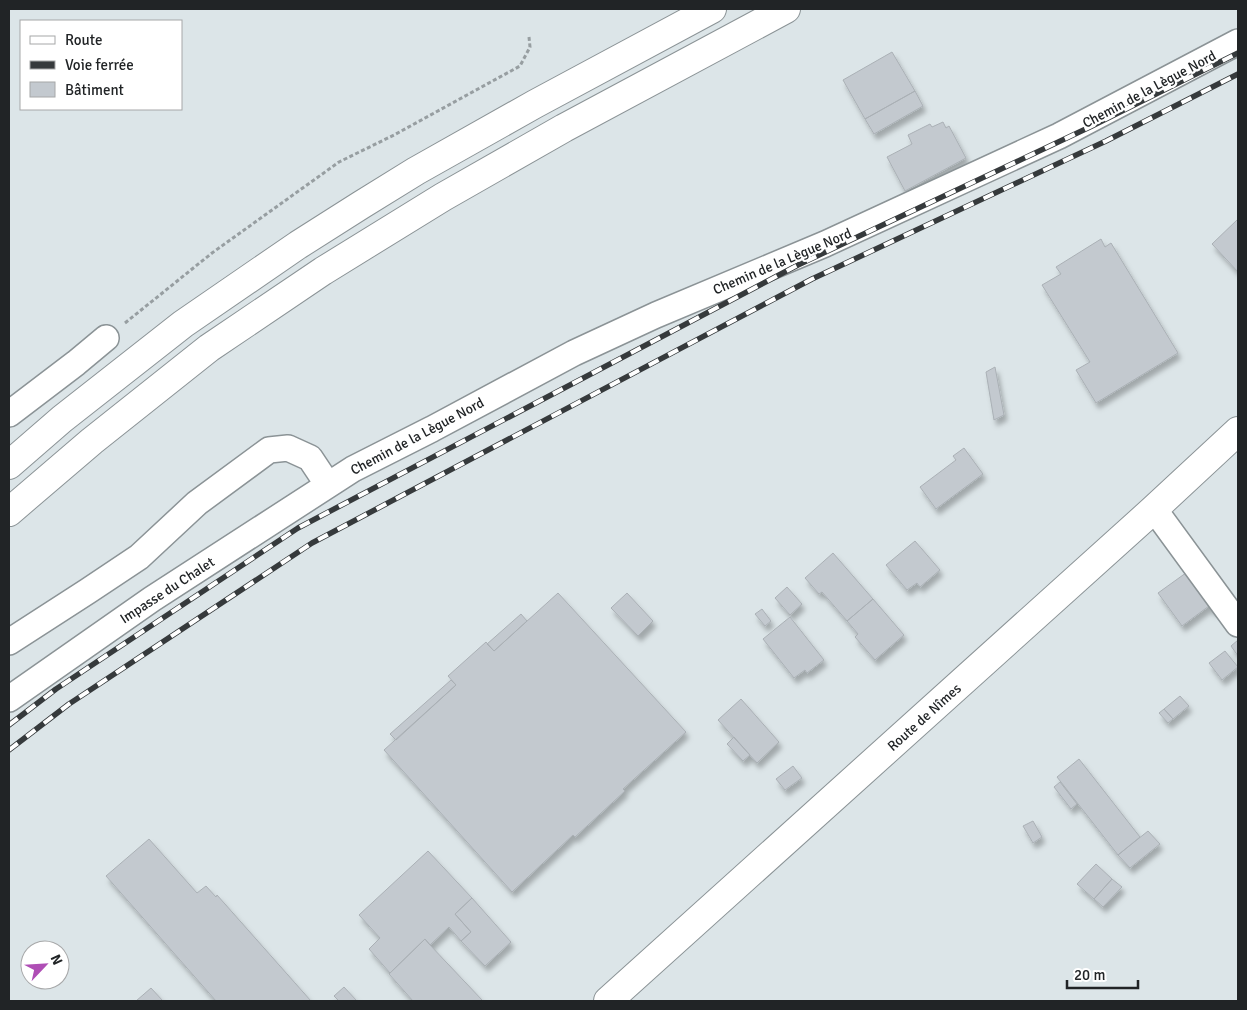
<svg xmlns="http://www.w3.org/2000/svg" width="1247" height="1010" viewBox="0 0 1247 1010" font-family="Signika,sans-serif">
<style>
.building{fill:#c3c9cf;stroke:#aab0b5;filter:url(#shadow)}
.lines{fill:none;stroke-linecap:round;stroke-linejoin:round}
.minor-casing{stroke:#8b9396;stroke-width:28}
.major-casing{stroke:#8b9396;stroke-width:30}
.highway-casing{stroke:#8b9396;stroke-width:30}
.path{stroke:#979ea1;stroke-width:3;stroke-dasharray:4 2.5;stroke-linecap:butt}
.minor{stroke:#fff;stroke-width:25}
.major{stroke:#fff;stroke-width:28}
.highway{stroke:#fff;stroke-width:28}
.rail-casing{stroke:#363a3c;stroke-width:5.5}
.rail{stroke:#fff;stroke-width:4;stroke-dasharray:11;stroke-linecap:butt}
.labels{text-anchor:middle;stroke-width:4.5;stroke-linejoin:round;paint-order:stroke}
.street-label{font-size:14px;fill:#212426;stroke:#fff}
</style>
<defs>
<filter id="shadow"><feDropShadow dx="3" dy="5.5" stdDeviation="2.5" flood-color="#0004"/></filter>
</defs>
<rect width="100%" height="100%" fill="#dce5e8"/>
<path class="building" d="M 892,52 L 915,91 L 865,119 L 843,80 Z
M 915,91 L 923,106 L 874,134 L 865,119 Z
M 943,122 L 946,128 L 949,126 L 966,158 L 905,191 L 887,157 L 912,144 L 908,135 L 930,124 L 932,127 Z
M 1238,219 L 1238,272 L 1212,244 Z
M 1101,239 L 1105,247 L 1111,243 L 1178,353 L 1096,403 L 1076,370 L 1090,362 L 1042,285 L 1061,274 L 1056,267 Z
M 995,367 L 1004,415 L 994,420 L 986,372 Z
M 964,448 L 983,474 L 936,509 L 920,487 L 956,460 L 953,456 Z
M 915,541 L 940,570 L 920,587 L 917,583 L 907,590 L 886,565 Z
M 833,553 L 873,599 L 847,621 L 822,592 L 819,594 L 805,578 Z
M 1190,570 L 1218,608 L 1213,611 L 1209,606 L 1182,626 L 1158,593 Z
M 787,587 L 802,604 L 790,615 L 775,598 Z
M 558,593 L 686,732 L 623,789 L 625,791 L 575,837 L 573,835 L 512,892 L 384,750 L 456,685 L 448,676 L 486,642 L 494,651 Z
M 627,593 L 653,621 L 638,636 L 611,608 Z
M 873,599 L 904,635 L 875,660 L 855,637 L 858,634 L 847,621 Z
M 762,609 L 771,621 L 765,626 L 755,614 Z
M 521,614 L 527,621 L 494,651 L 487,644 Z
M 790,617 L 824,660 L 807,673 L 805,670 L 794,678 L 763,639 Z
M 1238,640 L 1238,656 L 1231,646 Z
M 1225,651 L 1238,667 L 1222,680 L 1209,663 Z
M 451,680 L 456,685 L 396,740 L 390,734 Z
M 1180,696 L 1189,706 L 1173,719 L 1164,709 Z
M 741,699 L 779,742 L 757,763 L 718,720 Z
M 1164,709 L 1173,719 L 1168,723 L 1159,713 Z
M 734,737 L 750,755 L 743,761 L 727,744 Z
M 1079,759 L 1140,837 L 1118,855 L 1057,777 Z
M 793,766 L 802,778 L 785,790 L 776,779 Z
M 1060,782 L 1077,804 L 1071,809 L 1054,787 Z
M 1033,821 L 1042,837 L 1033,843 L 1023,826 Z
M 1148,831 L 1160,844 L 1130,868 L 1118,855 Z
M 149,839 L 197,893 L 206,886 L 216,897 L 217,895 L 311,1001 L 216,1001 L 106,876 Z
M 428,851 L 472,898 L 455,914 L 471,932 L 461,941 L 449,927 L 430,945 L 425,939 L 390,973 L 369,949 L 380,938 L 359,915 Z
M 1096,864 L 1112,879 L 1094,899 L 1077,884 Z
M 1112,879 L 1122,887 L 1103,907 L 1094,899 Z
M 472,898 L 511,942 L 485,966 L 461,941 L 471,932 L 455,914 Z
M 425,939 L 430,945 L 483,1001 L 413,1001 L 389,974 Z
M 344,987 L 357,1001 L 339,1001 L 334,996 Z
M 151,988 L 163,1001 L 136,1001 Z"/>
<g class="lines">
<defs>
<path id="minor" d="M 9,414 L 76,363 L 106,338
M 1154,509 L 1238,624
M 9,642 L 88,591 L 139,557 L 197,503 L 269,450 L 288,448 L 310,458 L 328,485
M 9,699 L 152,599 L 353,469 L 432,429 L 574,353 L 656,315 L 825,244 L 1059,136 L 1238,42"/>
<path id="major" d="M 608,1001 L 1154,509 L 1238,431"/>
<path id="highway" d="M 9,465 L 62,419 L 183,324 L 298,245 L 361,205 L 416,171 L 535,104 L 712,9
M 9,512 L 92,441 L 209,348 L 323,271 L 443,197 L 564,128 L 786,9"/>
</defs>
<use href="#minor" class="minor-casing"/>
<use href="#major" class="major-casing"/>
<use href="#highway" class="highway-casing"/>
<path class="path" d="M 125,323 L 212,253 L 339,162 L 394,135 L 520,66 L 530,47 L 529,37"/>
<use href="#minor" class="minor"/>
<use href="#major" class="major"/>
<use href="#highway" class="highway"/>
<defs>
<path id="rail" d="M 9,725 L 56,689 L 298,528 L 798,265 L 1092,126 L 1238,53
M 9,750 L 69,704 L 312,543 L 812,279 L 1106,141 L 1238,74"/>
</defs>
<use href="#rail" class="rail-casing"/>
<use href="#rail" class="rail"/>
</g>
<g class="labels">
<g class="street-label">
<text transform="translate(1149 89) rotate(-28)" y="5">Chemin de la Lègue Nord</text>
<text transform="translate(782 261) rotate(-23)" y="5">Chemin de la Lègue Nord</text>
<text transform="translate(417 436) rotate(-28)" y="5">Chemin de la Lègue Nord</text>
<text transform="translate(167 590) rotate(-33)" y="5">Impasse du Chalet</text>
<text transform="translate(924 717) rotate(-42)" y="5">Route de Nîmes</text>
</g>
</g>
<rect width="1247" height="1010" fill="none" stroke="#212426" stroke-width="20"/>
<rect x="20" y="20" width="162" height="90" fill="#ffffff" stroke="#a6a7a8"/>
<rect x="30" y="36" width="25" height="8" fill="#ffffff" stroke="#a6a7a8"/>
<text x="65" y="45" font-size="15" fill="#212426">Route</text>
<rect x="30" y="61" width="25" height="8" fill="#363a3c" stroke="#a6a7a8"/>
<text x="65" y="70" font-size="15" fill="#212426">Voie ferrée</text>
<rect x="30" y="82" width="25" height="15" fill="#c3c9cf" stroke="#a6a7a8"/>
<text x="65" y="95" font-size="15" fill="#212426">Bâtiment</text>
<g transform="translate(45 965) rotate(65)"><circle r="24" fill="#ffffff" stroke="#a6a7a8"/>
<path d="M0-4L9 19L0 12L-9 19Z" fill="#af4eb5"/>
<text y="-8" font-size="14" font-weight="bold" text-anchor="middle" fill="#212426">N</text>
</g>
<path d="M1067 980v8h71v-8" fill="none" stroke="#212426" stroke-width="2.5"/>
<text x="1074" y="980" font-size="15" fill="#212426" stroke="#ffffff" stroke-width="4" paint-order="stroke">20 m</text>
</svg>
